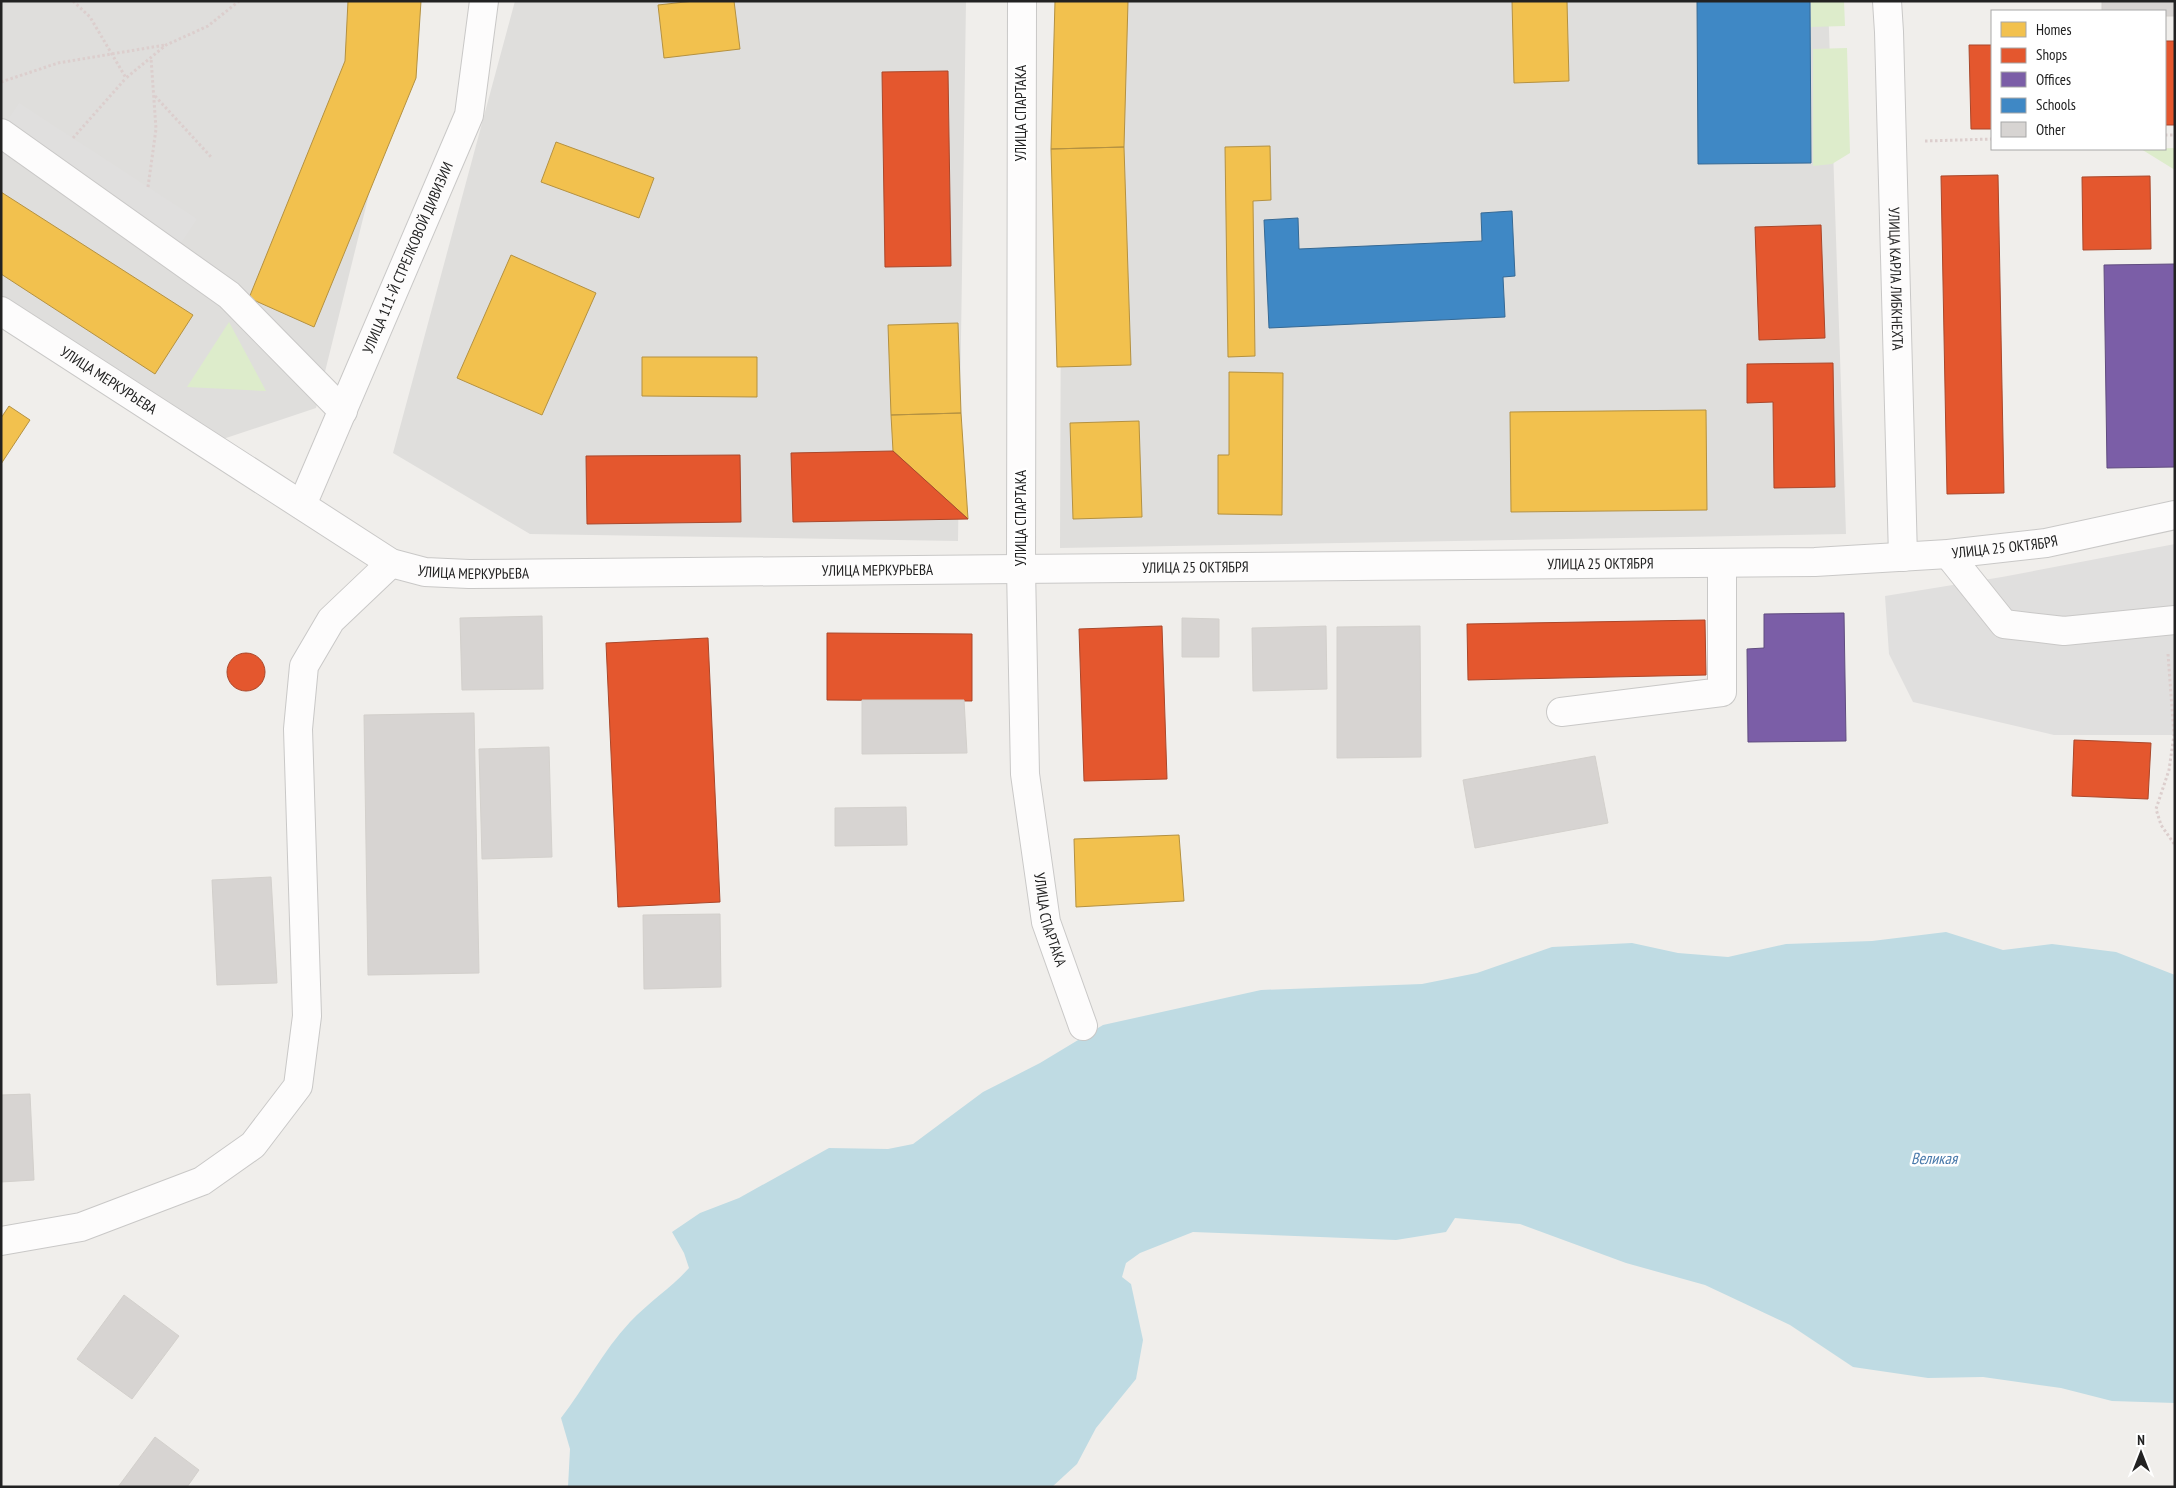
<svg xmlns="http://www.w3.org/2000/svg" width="2176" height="1488" viewBox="0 0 2176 1488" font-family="'PT Sans Narrow',sans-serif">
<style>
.residential{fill:#dfdedc}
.grass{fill:#ddeccb}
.parking{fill:#e0dfde}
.water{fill:#bfdbe3}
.homes{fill:#f2c14e;stroke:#b49141}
.shops{fill:#e4572e;stroke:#aa472a}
.offices{fill:#7b5ea7;stroke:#604c7f}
.schools{fill:#3f88c5;stroke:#366994}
.building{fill:#d7d4d2;stroke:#d3d0cc}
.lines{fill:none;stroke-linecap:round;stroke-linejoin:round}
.minor-casing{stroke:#c9c8c7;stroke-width:30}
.path{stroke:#dccecd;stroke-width:3;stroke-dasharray:2.5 2.5;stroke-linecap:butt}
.minor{stroke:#fdfcfc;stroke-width:28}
.labels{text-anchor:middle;stroke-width:5;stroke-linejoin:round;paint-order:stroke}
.street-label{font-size:15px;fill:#222;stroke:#fff}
.water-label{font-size:16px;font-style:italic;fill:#4a7aab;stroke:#fff}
</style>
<rect width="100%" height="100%" fill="#f0eeeb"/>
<path class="residential" d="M 1,1 L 417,1 L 316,408 L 211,443 L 1,313 Z
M 515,1 L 966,1 L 958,541 L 530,534 L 393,453 Z
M 1062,1 L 1828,1 L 1846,534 L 1060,548 Z"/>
<path class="grass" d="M 1811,1 L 1844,1 L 1845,26 L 1811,27 Z
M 1847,48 L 1850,153 L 1832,164 L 1813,166 L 1813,49 Z
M 2175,148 L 2175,170 L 2141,149 Z
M 229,322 L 266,391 L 187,387 Z"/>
<path class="parking" d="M 19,103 L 197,219 L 173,255 L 1,130 Z
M 2175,544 L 2175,735 L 2054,735 L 1913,702 L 1889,654 L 1885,596 L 2002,577 Z"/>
<path class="water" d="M 1946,932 L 2003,950 L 2052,944 L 2116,952 L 2175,975 L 2175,1403 L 2112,1401 L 2061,1388 L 1983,1377 L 1928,1378 L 1853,1367 L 1790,1325 L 1705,1285 L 1626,1263 L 1520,1224 L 1455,1218 L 1446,1232 L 1396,1240 L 1193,1232 L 1140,1253 L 1126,1263 L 1122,1277 L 1131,1284 L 1143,1340 L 1136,1379 L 1096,1428 L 1077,1464 L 1052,1487 L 568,1487 L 570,1449 L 561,1418 C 585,1387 602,1352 630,1322 C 649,1302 671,1288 689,1268 L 684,1253 L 672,1232 L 700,1213 L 739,1198 L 829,1148 L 888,1149 L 913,1144 L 983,1092 L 1040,1063 L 1103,1025 L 1261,990 L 1422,984 L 1477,973 L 1552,947 L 1632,943 L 1678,953 L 1728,957 L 1786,944 L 1872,941 Z"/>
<path class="homes" d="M 348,1 L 421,1 L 416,78 L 314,327 L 249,298 L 345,61 Z
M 694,1 L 734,1 L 740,49 L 664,58 L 658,5 Z
M 1055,1 L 1128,1 L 1124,147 L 1051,149 Z
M 1512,1 L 1567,1 L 1569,81 L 1514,83 Z
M 556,142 L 654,178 L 639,218 L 541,182 Z
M 1270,146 L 1271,200 L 1253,201 L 1255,356 L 1228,357 L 1225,147 Z
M 1124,147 L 1131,365 L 1057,367 L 1051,149 Z
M 1,192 L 193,315 L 155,374 L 1,274 Z
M 511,255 L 596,293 L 542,415 L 457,378 Z
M 958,323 L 961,413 L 891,415 L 888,325 Z
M 642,357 L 757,357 L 757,397 L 642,396 Z
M 1229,372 L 1283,373 L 1282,515 L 1218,514 L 1218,455 L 1229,455 Z
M 9,406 L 30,420 L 1,464 L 1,418 Z
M 1706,410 L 1707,510 L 1511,512 L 1510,412 Z
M 961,413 L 968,519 L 893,451 L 891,415 Z
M 1139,421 L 1142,517 L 1073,519 L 1070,423 Z
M 1179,835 L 1184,901 L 1076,907 L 1074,839 Z"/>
<path class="shops" d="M 2165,41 L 2175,41 L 2175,125 L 2165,125 Z
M 1969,45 L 1992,45 L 1992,129 L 1971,129 Z
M 948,71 L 951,266 L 885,267 L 882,72 Z
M 1998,175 L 2004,493 L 1947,494 L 1941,176 Z
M 2150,176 L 2151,249 L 2083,250 L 2082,177 Z
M 1821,225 L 1825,338 L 1759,340 L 1755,227 Z
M 1833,363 L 1835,487 L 1774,488 L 1773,402 L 1747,403 L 1747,364 Z
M 893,451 L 968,519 L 793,522 L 791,453 Z
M 740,455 L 741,522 L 587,524 L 586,456 Z
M 1705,620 L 1706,675 L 1468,680 L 1467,624 Z
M 1162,626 L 1167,779 L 1084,781 L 1079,629 Z
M 827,633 L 972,634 L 972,701 L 827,700 Z
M 708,638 L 720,902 L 618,907 L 606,643 Z
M227 672a19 19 0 1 1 38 0a19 19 0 1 1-38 0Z
M 2074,740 L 2151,743 L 2148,799 L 2072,796 Z"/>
<path class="offices" d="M 2175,264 L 2175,467 L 2107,468 L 2104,265 Z
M 1844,613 L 1846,741 L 1748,742 L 1747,649 L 1764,648 L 1764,614 Z"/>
<path class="schools" d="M 1697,1 L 1810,1 L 1811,163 L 1698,164 Z
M 1512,211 L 1515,276 L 1503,277 L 1505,317 L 1269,328 L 1264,220 L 1298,218 L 1299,249 L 1482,241 L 1481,213 Z"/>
<path class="building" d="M 2102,1 L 2175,1 L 2175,16 L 2165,16 L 2165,11 L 2102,11 Z
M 542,616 L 543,689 L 462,690 L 460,618 Z
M 1182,618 L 1219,619 L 1219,657 L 1182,657 Z
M 1326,626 L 1327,689 L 1253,691 L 1252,628 Z
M 1420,626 L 1421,757 L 1337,758 L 1337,627 Z
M 862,700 L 964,700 L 967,753 L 862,754 Z
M 474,713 L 479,973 L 368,975 L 364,715 Z
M 549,747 L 552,857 L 482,859 L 479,749 Z
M 1595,756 L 1608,823 L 1475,848 L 1463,780 Z
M 906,807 L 907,845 L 835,846 L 835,808 Z
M 271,877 L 277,983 L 217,985 L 212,880 Z
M 720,914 L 721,987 L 644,989 L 643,915 Z
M 30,1094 L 34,1180 L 1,1182 L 1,1095 Z
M 124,1295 L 179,1336 L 132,1399 L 77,1359 Z
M 155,1437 L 199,1470 L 187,1487 L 118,1487 Z"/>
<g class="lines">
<defs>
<g id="minor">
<path id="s1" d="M 1022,1 L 1021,568 L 1025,774 L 1046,922 L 1083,1026"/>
<path id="s2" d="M 1887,1 L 1889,32 L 1903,557"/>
<path d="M 1,133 L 229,295 L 343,411"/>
<path id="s3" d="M 1,311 L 391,563 L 425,572 L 469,574 L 1815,562 L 1948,554 L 2046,543 L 2175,515"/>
<path id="s4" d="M 302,505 L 469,115 L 484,1"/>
<path d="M 1948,554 L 2004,624 L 2064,631 L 2175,620"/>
<path d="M 1561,712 L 1722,692 L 1722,563"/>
<path d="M 1,1241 L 81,1227 L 202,1181 L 253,1145 L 298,1086 L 307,1016 L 298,729 L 304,666 L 331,620 L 391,563"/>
</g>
</defs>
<use href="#minor" class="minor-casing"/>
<path class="path" d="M 73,1 L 90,17 L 126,78 L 166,45 L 208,26 L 239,1
M 1,82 L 58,63 L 165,45
M 155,96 L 212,158
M 2165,135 L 2175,135
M 73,138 L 126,78
M 1925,141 L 1992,139
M 148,187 L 156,129 L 151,58
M 2168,654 L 2174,735 L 2169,770 L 2156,809 L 2161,825 L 2175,845"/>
<use href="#minor" class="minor"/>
</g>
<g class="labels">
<g class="street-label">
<text transform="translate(1021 113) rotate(-90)" y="5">УЛИЦА СПАРТАКА</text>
<text dy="5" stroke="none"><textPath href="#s4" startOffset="269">УЛИЦА 111-Й СТРЕЛКОВОЙ ДИВИЗИИ</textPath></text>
<text dy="5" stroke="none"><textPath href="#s2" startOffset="278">УЛИЦА КАРЛА ЛИБКНЕХТА</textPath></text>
<text dy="5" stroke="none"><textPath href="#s3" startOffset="128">УЛИЦА МЕРКУРЬЕВА</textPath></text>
<text transform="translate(1021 518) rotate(-90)" y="5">УЛИЦА СПАРТАКА</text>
<text dy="5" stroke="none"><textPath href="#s3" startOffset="2080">УЛИЦА 25 ОКТЯБРЯ</textPath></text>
<text dy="5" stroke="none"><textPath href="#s3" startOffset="1675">УЛИЦА 25 ОКТЯБРЯ</textPath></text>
<text dy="5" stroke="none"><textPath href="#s3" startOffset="1270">УЛИЦА 25 ОКТЯБРЯ</textPath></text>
<text dy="5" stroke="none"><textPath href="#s3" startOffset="952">УЛИЦА МЕРКУРЬЕВА</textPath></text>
<text dy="5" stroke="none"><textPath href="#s3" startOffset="548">УЛИЦА МЕРКУРЬЕВА</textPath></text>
<text dy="5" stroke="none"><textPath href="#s1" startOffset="921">УЛИЦА СПАРТАКА</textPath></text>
</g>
<g class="water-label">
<text x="1934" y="1164">Великая</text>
</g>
</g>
<rect width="2176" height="1488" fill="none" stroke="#222222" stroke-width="5"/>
<rect x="1991" y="10" width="175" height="140" fill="#ffffff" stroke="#a7a7a7"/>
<rect x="2001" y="22" width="25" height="15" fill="#f2c14e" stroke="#a7a7a7"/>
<text x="2036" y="35" font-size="15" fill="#222222">Homes</text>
<rect x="2001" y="48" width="25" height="15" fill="#e4572e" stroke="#a7a7a7"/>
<text x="2036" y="60" font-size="15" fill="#222222">Shops</text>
<rect x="2001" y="72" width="25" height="15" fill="#7b5ea7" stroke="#a7a7a7"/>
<text x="2036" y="85" font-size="15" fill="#222222">Offices</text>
<rect x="2001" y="98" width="25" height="15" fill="#3f88c5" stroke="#a7a7a7"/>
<text x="2036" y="110" font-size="15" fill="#222222">Schools</text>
<rect x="2001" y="122" width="25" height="15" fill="#d7d4d2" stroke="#a7a7a7"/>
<text x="2036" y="135" font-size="15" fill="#222222">Other</text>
<g transform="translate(2141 1453)" stroke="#ffffff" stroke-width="4" paint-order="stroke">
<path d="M0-4L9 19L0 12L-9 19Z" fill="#222222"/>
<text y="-8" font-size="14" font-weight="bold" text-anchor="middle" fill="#222222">N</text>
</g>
</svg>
